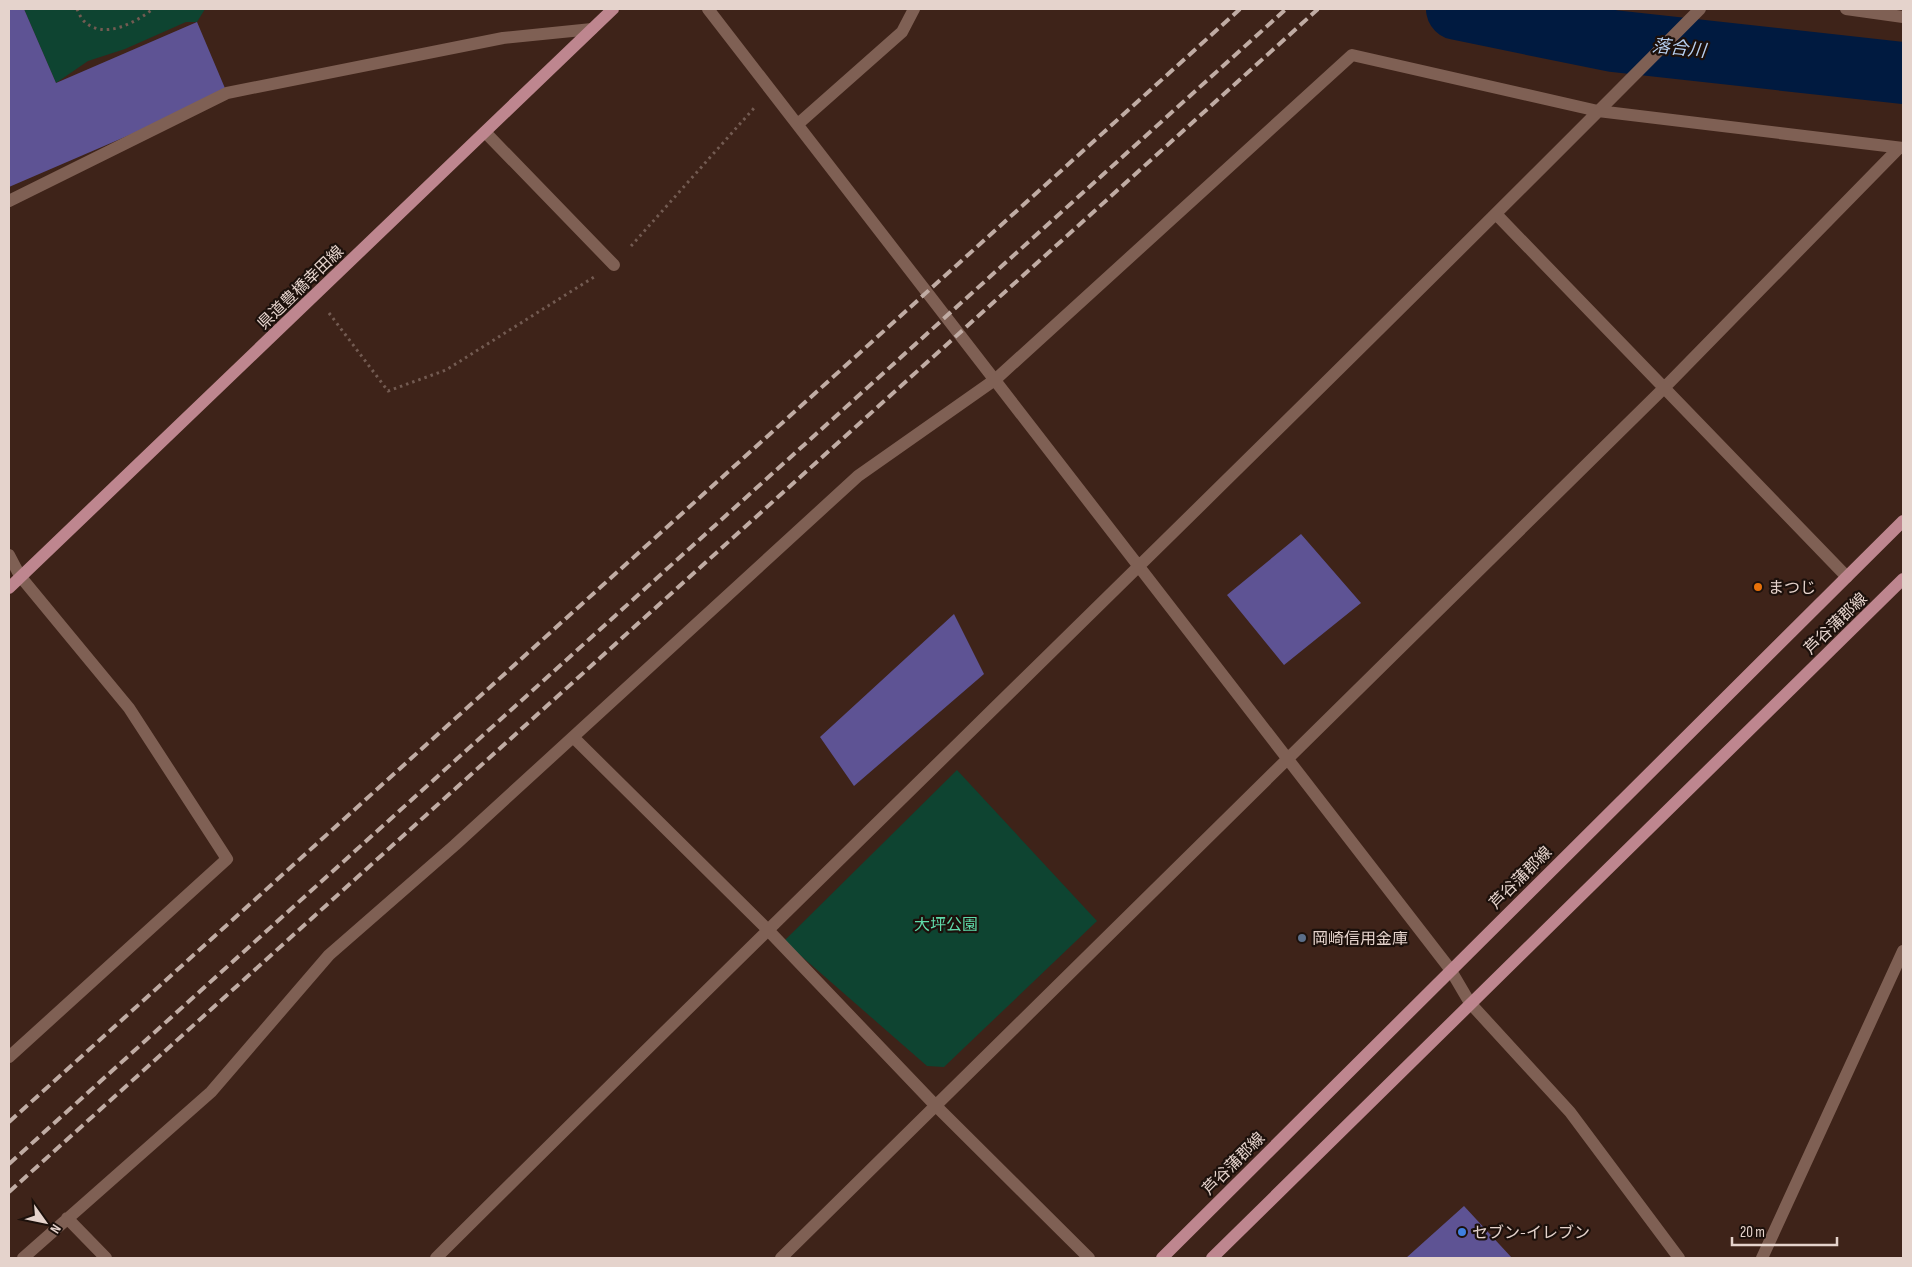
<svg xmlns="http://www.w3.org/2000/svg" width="1912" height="1267" viewBox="0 0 1912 1267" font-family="'Sofia Sans Condensed','Noto Sans JP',sans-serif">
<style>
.green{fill:#0e4431}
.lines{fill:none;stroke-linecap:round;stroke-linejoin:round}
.river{stroke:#001a40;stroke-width:62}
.building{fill:#5e5394}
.path{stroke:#735b52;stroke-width:3;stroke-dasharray:2.5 4;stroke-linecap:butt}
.minor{stroke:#7f6054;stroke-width:12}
.major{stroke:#be868f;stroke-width:12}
.rail{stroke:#c0aca4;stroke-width:4;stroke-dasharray:10 5;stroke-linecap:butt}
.food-dot{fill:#e8710a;stroke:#1c100b;stroke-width:2}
.service-dot{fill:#5c6f8a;stroke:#1c100b;stroke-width:2}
.shop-dot{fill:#3f7fe0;stroke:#1c100b;stroke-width:2}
.labels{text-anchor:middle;stroke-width:4.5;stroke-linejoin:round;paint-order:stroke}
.street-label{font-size:16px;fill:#e5d3cc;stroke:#1c100b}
.poi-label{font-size:16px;fill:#e5d3cc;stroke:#1c100b;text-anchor:start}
.park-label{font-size:16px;fill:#5fdbab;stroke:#1c100b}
.water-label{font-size:18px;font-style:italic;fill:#b7d0f1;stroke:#1c100b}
</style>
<rect width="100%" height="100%" fill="#3e2319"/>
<path class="green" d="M 24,9 L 205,9 L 197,22 L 186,22 L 125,49 L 88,61 L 56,83 Z
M 957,770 L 1097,921 L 944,1067 L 927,1066 L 784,941 Z"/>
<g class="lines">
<path class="river" d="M 1457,9 L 1613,41 L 1903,73"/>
</g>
<path class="building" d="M 9,9 L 24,9 L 56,83 L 197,22 L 227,93 L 9,187 Z
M 1301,534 L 1361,603 L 1284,665 L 1227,595 Z
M 954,614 L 984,674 L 854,786 L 820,737 Z
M 1464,1206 L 1512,1258 L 1406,1258 Z"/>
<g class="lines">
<path class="path" d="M 77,9 C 79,13 81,19 85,22 C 105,40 136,22 153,9
M 631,246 L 755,107
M 329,313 L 388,391 L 446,370 L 594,277"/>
<path class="minor" d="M 708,9 L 1450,969 L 1470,1003 L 1570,1112 L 1679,1258
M 1846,9 L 1903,17
M 798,124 L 902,32 L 914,9
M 485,132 L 614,265
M 9,201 L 227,93 L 503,38 L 592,29
M 1496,214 L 1847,577
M 9,555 L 20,576 L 129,708 L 227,859 L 9,1057
M 573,737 L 767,929 L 935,1105 L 1089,1258
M 67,1218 L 106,1258
M 23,1258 L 211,1092 L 329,955 L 455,845 L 858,476 L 996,379 L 1352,55 L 1598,111 L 1903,148
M 436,1258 C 856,840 1283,430 1700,9
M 781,1258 L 1664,388 L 1899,148
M 1762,1258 L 1903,951"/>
<path class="major" d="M 9,588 L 613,9
M 1162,1258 L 1903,521
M 1212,1258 L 1903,579"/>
<path class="rail" d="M 9,1122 L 1240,9
M 9,1164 L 1286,9
M 9,1192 L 1318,9"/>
</g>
<circle class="food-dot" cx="1758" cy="587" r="5"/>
<circle class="service-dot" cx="1302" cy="938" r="5"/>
<circle class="shop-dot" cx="1462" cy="1232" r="5"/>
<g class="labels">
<g class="street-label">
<text transform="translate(300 287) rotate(-44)" y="6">県道豊橋幸田線</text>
<text transform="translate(1835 623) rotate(-44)" y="6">芦谷蒲郡線</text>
<text transform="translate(1520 877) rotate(-45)" y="6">芦谷蒲郡線</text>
<text transform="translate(1233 1163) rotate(-45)" y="6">芦谷蒲郡線</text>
</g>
<g class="poi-label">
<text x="1768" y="593">まつじ</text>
<text x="1312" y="944">岡崎信用金庫</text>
<text x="1472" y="1238">セブン-イレブン</text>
</g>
<g class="park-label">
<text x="946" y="930">大坪公園</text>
</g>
<g class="water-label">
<text transform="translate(1679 48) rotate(6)" y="6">落合川</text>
</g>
</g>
<rect width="1912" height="1267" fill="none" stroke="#e5d3cc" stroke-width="20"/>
<g transform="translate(45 1222) rotate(123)" stroke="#1c100b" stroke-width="4" paint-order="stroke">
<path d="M0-4L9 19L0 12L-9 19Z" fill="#e5d3cc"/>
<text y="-8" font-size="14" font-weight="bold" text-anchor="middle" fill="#e5d3cc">N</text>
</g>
<path d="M1732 1237v8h105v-8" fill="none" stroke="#e5d3cc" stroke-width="2.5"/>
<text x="1740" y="1237" font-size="15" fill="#e5d3cc" stroke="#1c100b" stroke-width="4" paint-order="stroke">20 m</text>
</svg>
